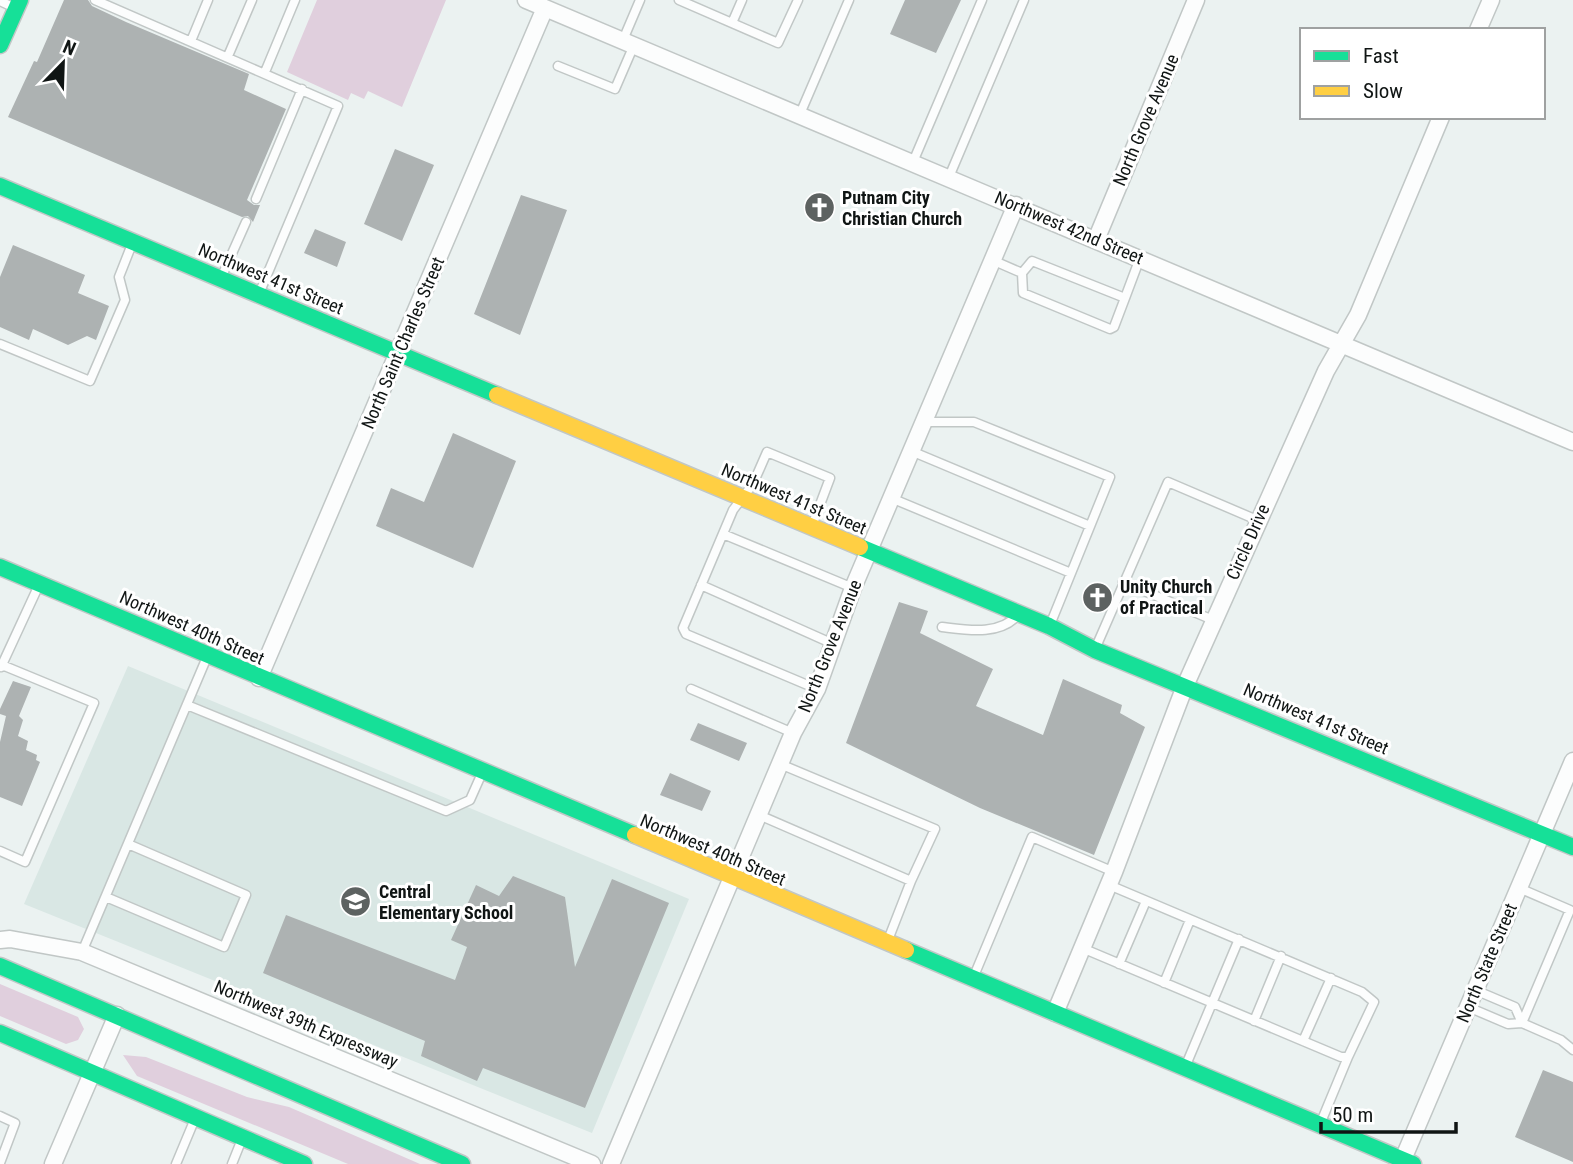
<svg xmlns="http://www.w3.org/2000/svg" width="1573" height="1164" viewBox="0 0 1573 1164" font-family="'Roboto Condensed',sans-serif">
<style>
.built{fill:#d9e7e4}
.green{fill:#e0cfdd}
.building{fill:#adb2b2}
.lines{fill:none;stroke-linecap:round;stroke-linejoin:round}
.lane-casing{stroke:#c1c7c6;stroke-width:11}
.street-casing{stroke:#c1c7c6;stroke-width:19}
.fast-casing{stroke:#c1c7c6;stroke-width:19}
.slow-casing{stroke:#c1c7c6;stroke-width:19}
.lane{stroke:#fcfdfd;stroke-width:8}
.street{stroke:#fcfdfd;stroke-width:16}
.fast{stroke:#16e098;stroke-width:16}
.slow{stroke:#ffcf43;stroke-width:16}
.labels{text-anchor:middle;stroke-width:6;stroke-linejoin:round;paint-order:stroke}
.street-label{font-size:18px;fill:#101514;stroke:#fff}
.poi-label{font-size:18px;font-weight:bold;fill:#101514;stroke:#fff;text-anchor:start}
</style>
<rect width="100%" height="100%" fill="#ebf2f1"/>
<path class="built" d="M 128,666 L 689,899 L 592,1133 L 24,904 Z"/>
<path class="green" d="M 317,0 L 446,0 L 402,107 L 368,91 L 364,99 L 351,93 L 348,100 L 287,72 Z
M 0,984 L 78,1017 L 84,1029 L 78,1040 L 66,1044 L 0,1016 Z
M 123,1055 L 146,1057 L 247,1097 L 289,1107 L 420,1164 L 348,1164 L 137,1076 Z"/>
<path class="building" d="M 64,0 L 88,0 L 92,6 L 126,22 L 249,74 L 244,90 L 286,109 L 247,200 L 254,205 L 260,205 L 253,222 L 248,216 L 242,217 L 8,117 L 34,61 L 37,62 Z
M 905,0 L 961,0 L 936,53 L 890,34 Z
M 395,149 L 434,165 L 402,241 L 364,224 Z
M 521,195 L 567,210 L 520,335 L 474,314 Z
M 315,229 L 346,242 L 337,267 L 304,253 Z
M 13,245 L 85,275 L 78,293 L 109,306 L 96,340 L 87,336 L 68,345 L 33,329 L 29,340 L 0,327 L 0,277 Z
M 453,433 L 516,461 L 473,568 L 376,526 L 391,488 L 424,502 Z
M 899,602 L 928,611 L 920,633 L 993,669 L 976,706 L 1043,735 L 1063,679 L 1122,705 L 1120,713 L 1145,727 L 1094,855 L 980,808 L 846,743 Z
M 13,681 L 31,687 L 19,716 L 23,720 L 18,736 L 28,741 L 26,750 L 37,755 L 36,760 L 40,762 L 22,806 L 0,797 L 0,742 L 6,716 L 0,714 L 0,709 Z
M 698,723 L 747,743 L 739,761 L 690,740 Z
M 670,773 L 711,791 L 702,811 L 660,795 Z
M 513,876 L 565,897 L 575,967 L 612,879 L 669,903 L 585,1108 L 483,1068 L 477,1081 L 421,1056 L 425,1041 L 263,973 L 286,915 L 455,980 L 467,947 L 451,940 L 476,885 L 499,896 Z
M 1543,1070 L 1573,1082 L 1573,1162 L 1515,1137 Z"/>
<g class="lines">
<defs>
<path id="lane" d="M 95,0 L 338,106 L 259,294
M 679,0 L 778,43 L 798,0
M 0,1 L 13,7
M 732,23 L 742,0
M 623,40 L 640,0
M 191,41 L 208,0
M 228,56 L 252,0
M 558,66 L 615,89 L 634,45
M 265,72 L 295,0
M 800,114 L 849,0
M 913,162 L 982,0
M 949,177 L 1024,0
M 256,199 L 302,89
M 992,260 L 1022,273
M 1032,261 L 1125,298 L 1114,327 L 1110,329 L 1023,293 L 1022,273 Z
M 222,276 L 246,222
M 1125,298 L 1140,258
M 0,344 L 90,381 L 125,300 L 119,277 L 132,244
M 923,422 L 974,422 L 1110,477 L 1050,625
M 911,451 L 1090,526
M 891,498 L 1071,573
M 812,526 L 830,478 L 767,452 L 753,484 L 733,510 L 683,628 L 686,634 L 817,689
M 723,534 L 853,588
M 1123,582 L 1213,620
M 701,585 L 831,643
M 942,627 C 967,630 999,636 1018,615
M 1096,647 L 1168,482 L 1257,520
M 1,667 L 38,587
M 691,689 L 793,733
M 187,705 L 446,811 L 470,800 L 482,773
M 759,815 L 911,881 L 935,829 L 780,764
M 0,851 L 25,862 L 94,703 L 2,665
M 1519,888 L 1570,910 L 1522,1023 L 1561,1040 L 1573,1050
M 106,897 L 224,947 L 246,895 L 128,844
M 888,940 L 911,881
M 1082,948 L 1341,1057 L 1348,1057 L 1374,1002 L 1362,992 L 1109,885
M 82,952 L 207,657
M 1119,964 L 1146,901
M 974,976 L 1032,837 L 1114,872
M 1164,983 L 1190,920
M 1468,1007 L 1508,1024 L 1522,1023 L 1515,1007 L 1475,990
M 1254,1021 L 1281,956
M 1303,1041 L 1331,978
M 1186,1065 L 1239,939
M 0,1116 L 15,1123 L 0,1163
M 1321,1122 L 1348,1057
M 176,1164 L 194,1121
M 232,1164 L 240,1144"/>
<path id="street" d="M 526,0 L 1573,442
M 1478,30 L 1491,0
M 1096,240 L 1196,0
M 259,678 L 545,8
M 0,940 L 10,939 L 82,952 L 592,1164
M 1055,1013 L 1114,872 L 1185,686 L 1326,371 L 1358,315 L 1441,117
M 53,1164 L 117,1015
M 611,1164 L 793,733 L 817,689 L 853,588 L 1016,205
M 1401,1164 L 1573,761"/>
<path id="fast" d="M 0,45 L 20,0
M 0,186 L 497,395
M 860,547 L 1049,626 L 1095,650 L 1573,847
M 0,567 L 635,835
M 906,950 L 1413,1164
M 0,966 L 462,1164
M 0,1033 L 304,1164"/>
<path id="slow" d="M 497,395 L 860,547
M 635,835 L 906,950"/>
</defs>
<use href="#lane" class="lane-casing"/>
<use href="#street" class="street-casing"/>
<use href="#fast" class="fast-casing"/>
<use href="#slow" class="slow-casing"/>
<use href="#lane" class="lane"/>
<use href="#street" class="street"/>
<use href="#fast" class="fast"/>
<use href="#slow" class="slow"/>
</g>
<defs>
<symbol id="church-disc" viewBox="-11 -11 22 22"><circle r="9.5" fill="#5d6261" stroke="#fff"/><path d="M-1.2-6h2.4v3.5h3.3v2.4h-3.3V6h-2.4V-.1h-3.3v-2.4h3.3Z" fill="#fff"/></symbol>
<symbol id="school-disc" viewBox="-11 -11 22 22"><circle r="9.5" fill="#5d6261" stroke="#fff"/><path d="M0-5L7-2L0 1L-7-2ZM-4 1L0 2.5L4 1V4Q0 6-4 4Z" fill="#fff"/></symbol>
</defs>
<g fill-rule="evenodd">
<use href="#church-disc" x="802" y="190" width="35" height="35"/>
<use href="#church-disc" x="1080" y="580" width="35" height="35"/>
<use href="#school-disc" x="338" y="884" width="35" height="35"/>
</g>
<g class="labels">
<g class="street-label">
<text transform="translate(1146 120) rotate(-67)" y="6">North Grove Avenue</text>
<text transform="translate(1069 228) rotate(23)" y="6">Northwest 42nd Street</text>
<text transform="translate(271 279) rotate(23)" y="6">Northwest 41st Street</text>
<text transform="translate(403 343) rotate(-67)" y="6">North Saint Charles Street</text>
<text transform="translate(794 499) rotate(23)" y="6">Northwest 41st Street</text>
<text transform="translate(1248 542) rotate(-66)" y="6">Circle Drive</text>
<text transform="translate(192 628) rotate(24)" y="6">Northwest 40th Street</text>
<text transform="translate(830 646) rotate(-68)" y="6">North Grove Avenue</text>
<text transform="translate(1316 719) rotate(23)" y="6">Northwest 41st Street</text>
<text transform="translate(713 850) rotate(23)" y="6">Northwest 40th Street</text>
<text transform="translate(1487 963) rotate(-67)" y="6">North State Street</text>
<text transform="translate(306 1024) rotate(23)" y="6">Northwest 39th Expressway</text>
</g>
<g class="poi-label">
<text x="842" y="204">Putnam City<tspan x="842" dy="21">Christian Church</tspan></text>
<text x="1120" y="593">Unity Church<tspan x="1120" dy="21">of Practical</tspan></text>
<text x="379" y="898">Central<tspan x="379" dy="21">Elementary School</tspan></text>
</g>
</g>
<rect x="1300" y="28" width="245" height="91" fill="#ffffff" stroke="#9fa1a1" stroke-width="2"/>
<rect x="1314" y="51" width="35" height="10" fill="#16e098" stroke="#9fa1a1" stroke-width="2"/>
<text x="1363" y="63" font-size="21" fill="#101514">Fast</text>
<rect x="1314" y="86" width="35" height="10" fill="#ffcf43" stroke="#9fa1a1" stroke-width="2"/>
<text x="1363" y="98" font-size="21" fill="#101514">Slow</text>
<g transform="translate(63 63) rotate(23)" stroke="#ffffff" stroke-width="5" paint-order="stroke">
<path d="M0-5L12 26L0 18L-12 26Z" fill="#101514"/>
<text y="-10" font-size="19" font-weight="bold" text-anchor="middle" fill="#101514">N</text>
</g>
<path d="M1321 1122v10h135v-10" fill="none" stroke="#101514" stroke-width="3.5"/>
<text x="1332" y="1122" font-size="21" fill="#101514" stroke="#ffffff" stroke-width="5" paint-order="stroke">50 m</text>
</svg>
